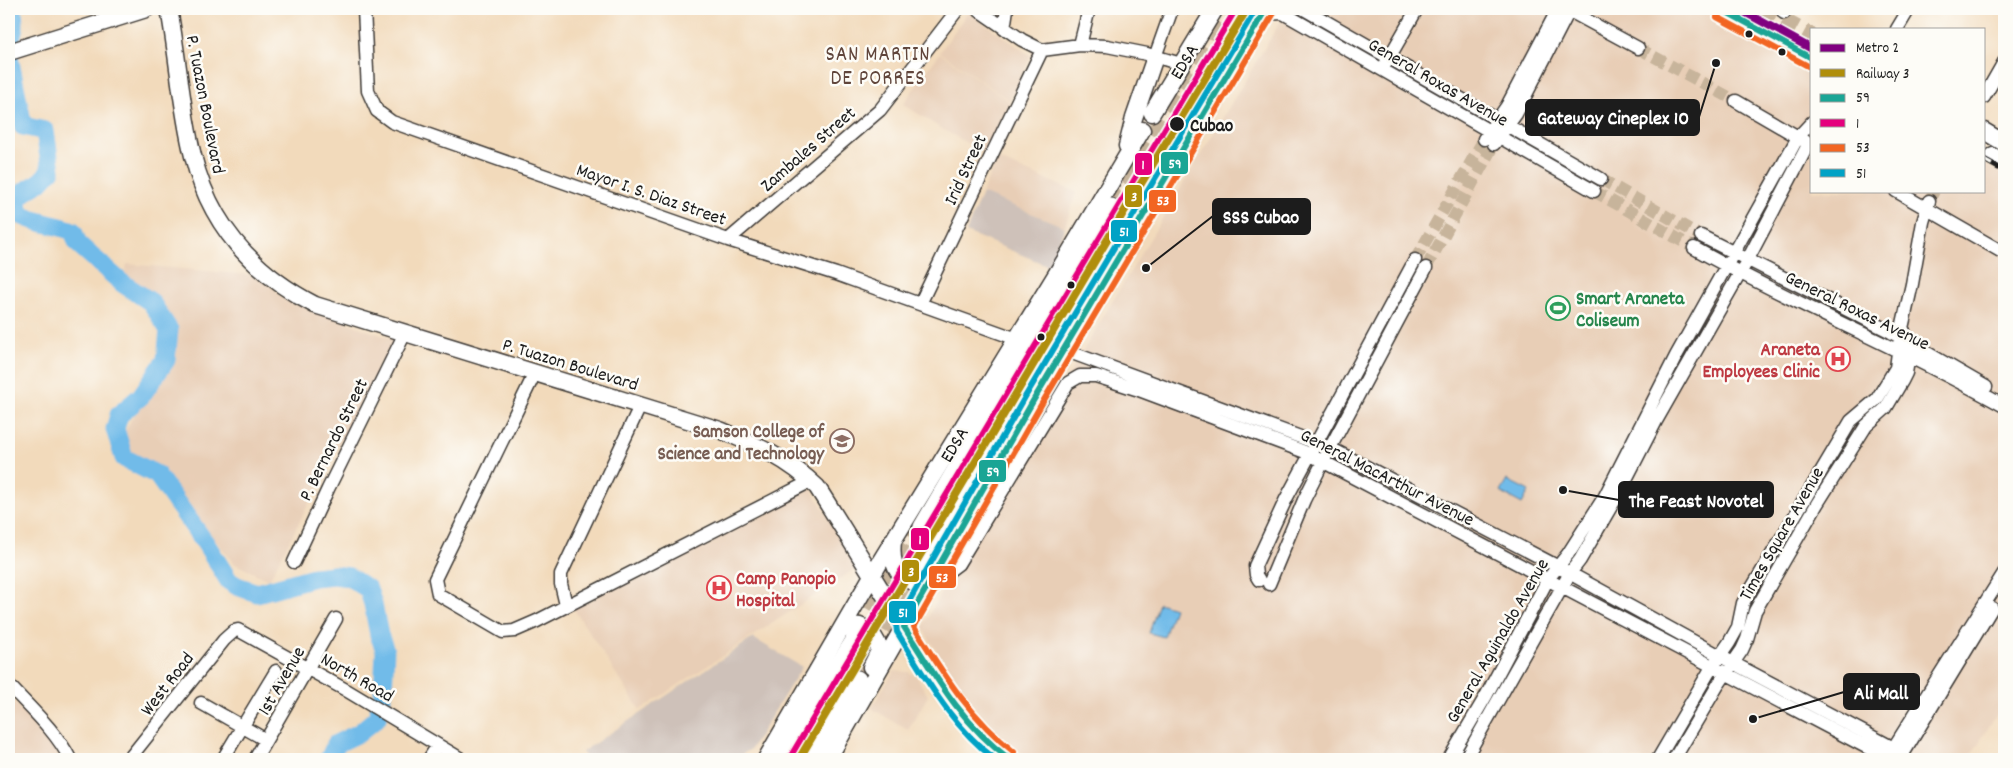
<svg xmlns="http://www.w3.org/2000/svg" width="2013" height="768" viewBox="0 0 2013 768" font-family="Dekko,sans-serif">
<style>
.built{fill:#e8ceb6}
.industrial{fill:#cec1b9}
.water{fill:#71bbe9;stroke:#466c82}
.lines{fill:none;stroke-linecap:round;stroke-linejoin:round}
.river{stroke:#71bbe9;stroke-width:19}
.minor-tunnel{stroke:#c7b49b;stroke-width:12;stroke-dasharray:12 6;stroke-linecap:butt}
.major-tunnel{stroke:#c7b49b;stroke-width:16;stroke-dasharray:16 8;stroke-linecap:butt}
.highway-tunnel{stroke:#c7b49b;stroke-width:19;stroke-dasharray:19 9;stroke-linecap:butt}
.minor-casing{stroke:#3c3834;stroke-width:15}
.major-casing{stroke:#3c3834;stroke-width:19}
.highway-casing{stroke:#3c3834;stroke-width:21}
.minor{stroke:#fff;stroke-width:12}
.major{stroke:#fff;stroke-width:16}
.highway{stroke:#fff;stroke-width:19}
.rail-casing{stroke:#1c1c1c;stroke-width:5}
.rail{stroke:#fdfcf7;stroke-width:3;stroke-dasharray:9;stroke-linecap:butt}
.bus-1-casing{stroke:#fdfcf7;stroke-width:10}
.bus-2-casing{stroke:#fdfcf7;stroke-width:10}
.bus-3-casing{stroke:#fdfcf7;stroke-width:10}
.bus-4-casing{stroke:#fdfcf7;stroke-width:10}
.bus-1{stroke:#1aa595;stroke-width:6}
.bus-2{stroke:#e5007d;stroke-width:6}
.bus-3{stroke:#f26522;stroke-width:6}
.bus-4{stroke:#01a2c5;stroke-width:6}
.rail-1-casing{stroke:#fdfcf7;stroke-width:11}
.rail-1{stroke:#b08e0a;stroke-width:8}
.metro-1-casing{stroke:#fdfcf7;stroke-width:11}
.metro-1{stroke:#800080;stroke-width:8}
.bus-dot{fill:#1c1c1c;stroke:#fdfcf7;stroke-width:2}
.labels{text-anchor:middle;stroke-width:5;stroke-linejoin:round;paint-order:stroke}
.street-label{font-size:19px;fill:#1c1c1c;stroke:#fdfcf7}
.stop-label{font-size:19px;font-weight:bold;fill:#1c1c1c;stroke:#fdfcf7;text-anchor:start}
.leisure-label{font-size:19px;font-weight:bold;fill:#27864d;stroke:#fdfcf7;text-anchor:start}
.health-label{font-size:19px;font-weight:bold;fill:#be3a42;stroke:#fdfcf7;text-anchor:end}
.education-label{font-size:19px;font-weight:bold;fill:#785e54;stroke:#fdfcf7;text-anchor:end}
.quarter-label{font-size:21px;letter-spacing:1px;fill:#60453b;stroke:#fdfcf7}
.leader{fill:none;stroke:#1c1c1c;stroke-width:2}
.callout-dot{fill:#1c1c1c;stroke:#fdfcf7;stroke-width:2}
.callout{fill:#1c1c1c;stroke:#1c1c1c;stroke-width:2}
.callout-label{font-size:20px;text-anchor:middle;font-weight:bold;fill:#fff}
.line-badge{stroke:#fdfcf7;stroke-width:2}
.badge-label{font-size:14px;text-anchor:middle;font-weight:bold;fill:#fff}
</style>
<rect width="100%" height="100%" fill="#fdfcf7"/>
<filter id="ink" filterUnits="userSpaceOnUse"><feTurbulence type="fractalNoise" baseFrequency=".02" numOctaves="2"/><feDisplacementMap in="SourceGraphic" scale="10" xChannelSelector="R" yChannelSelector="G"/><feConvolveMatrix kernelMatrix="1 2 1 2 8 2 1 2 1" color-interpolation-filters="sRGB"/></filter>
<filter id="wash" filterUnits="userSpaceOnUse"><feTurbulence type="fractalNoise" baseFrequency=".0096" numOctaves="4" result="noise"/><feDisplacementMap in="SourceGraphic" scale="20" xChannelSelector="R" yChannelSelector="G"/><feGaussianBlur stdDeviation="1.12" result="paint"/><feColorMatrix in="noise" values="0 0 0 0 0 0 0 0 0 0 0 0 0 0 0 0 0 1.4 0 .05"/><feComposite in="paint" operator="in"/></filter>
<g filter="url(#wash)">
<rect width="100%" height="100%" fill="#f2dabb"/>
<path class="built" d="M 1288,9 L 1703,9 L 1812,68 L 1812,191 L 1984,191 L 1984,164 L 2004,175 L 2004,703 L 1971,755 L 1977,759 L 1036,759 L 1025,755 L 1008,743 L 990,728 L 953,677 L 922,628 L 973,534 Z
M 968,12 L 1031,56 L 1010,101 L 940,52 Z
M 940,53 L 1010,102 L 986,154 L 937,126 L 903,104 Z
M 997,159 L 1076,192 L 1065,227 L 982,193 Z
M 127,264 L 262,276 L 284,299 L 394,340 L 269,580 L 235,564 L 165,480 L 147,462 L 139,461 L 125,449 L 122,437 L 131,420 L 175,359 L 171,329 L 154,301 L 123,283 Z
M 809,485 L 858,567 L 640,710 L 573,608 Z
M 894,671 L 909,672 L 917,677 L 928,696 L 908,730 L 871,708 Z
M 9,696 L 46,736 L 61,759 L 9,759 Z"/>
<path class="industrial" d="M 982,193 L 1065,227 L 1049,266 L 966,232 Z
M 753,638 L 802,667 L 751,749 L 734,759 L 588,759 L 582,752 Z"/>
<path class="water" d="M 1507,480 L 1529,491 L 1522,504 L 1500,492 Z
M 1159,603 L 1174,608 L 1164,637 L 1149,633 Z"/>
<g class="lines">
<path class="river" d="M 9,48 L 14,26 L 13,9
M 9,57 L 23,126 L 45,131 L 51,170 L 39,183 L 25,191 L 16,201 L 21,215 C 38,224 56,224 73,231 L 78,244 L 122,283 L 151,302 L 169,330 L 166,360 L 141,396 L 119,415 L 115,429 L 124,458 L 157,475 L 206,544 L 229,581 L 237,586 L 257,593 L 314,577 L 334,575 L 349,577 L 368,589 L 373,604 L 379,635 L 385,650 L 383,694 L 377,718 L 359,733 L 336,744 L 329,759"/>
</g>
</g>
<g filter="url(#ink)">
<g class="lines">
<path class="minor-tunnel" d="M 1638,48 L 1736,101
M 1601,179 L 1701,236
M 1594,191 L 1694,248
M 1929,201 L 1934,191
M 1415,260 L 1484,139
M 1426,268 L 1494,144"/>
<path class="major-tunnel" d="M 1721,9 L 1812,58
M 1762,9 L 1812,36
M 1179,156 L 1197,123"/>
<path class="highway-tunnel" d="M 1111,208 L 1230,9
M 1130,220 L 1254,9
M 858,636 L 923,527
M 857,680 L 925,563"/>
<defs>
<path id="minor" d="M 364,9 L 368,91 L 377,111 L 392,122 L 728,240 L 836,274 L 1017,339
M 977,9 L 1022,40 L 1042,50 L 1080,45 L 1107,46 L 1147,54 L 1181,64
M 1304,9 L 1601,179
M 1566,9 L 1638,48
M 1784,13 L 1786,9
M 1263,14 L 1283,13 L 1594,191
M 1004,29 L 1007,9
M 1897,29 L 1909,9
M 1080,45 L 1089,9
M 1155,57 L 1172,9
M 1386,63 L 1417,9
M 1984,97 L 2004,62
M 1736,101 L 1805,141
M 1484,139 L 1507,106 L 1558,9
M 1494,144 L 1516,114 L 1570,9
M 1896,191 L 2004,253
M 1701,236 L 1891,332 L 1986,387
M 728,240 L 880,110 L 958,9
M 1694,248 C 1795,305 1903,349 2004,406
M 920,304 L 1042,50
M 1064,350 L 1330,448 L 1551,563 L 1733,663 L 1903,753
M 535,373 L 435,579 L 438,594 L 503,632 L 514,631 L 537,621 L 811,481
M 294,562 L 328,489 L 405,333
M 935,573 L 950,570 L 958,564 L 1068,383 L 1080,376 L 1096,376 L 1136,389 L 1305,452 L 1889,759
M 1259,580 L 1256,575 L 1255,566 L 1286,499 L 1415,260
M 1269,584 L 1304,500 L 1330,448 L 1426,268
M 566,605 L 561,584 L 561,574 L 641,404
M 9,685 C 30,708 56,731 70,759
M 201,703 L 266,740
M 1889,755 L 2004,573
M 129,759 L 224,640 L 234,631 L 238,630 L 346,690 L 461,759
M 223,759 L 276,671
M 255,759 L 336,619
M 429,759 L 438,745
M 1449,759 L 1486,696 L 1548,579 L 1568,554 L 1605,496 L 1676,356 L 1792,148 L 1798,137 L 1812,122
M 1465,759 L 1570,573 L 1580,560 L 1620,491 L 1656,421 L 1747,261 L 1809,143
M 1658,759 L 1709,672 L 1729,643 L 1738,627 L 1743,603 L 1851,421 L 1877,399 L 1896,368 L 1900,337 L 1912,284 L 1923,222 L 1929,201
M 1674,759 L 1718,685 L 1742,650 L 1747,639 L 1755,611 L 1817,504 L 1866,426 L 1886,408 L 1902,381 L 1906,373 L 1909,355 L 1904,331
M 1900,759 L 1992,608"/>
<path id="major" d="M 169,9 C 178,57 181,108 193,156 C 210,225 253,273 315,305 L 720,430 C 758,446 787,458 817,487 C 851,540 882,593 916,645 C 943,687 967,731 1009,759
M 1241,51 L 1266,9
M 9,52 L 146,9
M 1152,113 L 1215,9
M 1197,123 L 1230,70
M 1984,131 L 2004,143
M 1127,146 L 1134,118 L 1155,57
M 1993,156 L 2004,163
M 893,541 C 890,568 900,585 929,583
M 841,631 C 844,629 848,626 852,626 C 865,623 879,639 879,651 L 871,667
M 766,759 L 880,562 L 1065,260 L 1142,130
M 828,759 L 1033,401 L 1179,156"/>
<path id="highway" d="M 923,527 L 1111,208
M 925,563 L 1130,220
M 780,759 L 858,636
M 811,759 L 857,680"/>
</defs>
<use href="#minor" class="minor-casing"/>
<use href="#major" class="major-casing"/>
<use href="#highway" class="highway-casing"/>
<use href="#minor" class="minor"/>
<use href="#major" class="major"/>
<use href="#highway" class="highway"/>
<defs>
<path id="rail" d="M 1984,160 L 2004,171"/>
</defs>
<use href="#rail" class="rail-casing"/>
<use href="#rail" class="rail"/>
<defs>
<path id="bus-1" d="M 1721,9 L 1812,58
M 904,627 L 1033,401 L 1266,9
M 904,627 C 935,676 962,724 1009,759"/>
<path id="bus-2" d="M 789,759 L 1236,9"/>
<path id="bus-3" d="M 1717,17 L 1808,66
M 1014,752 C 970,718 943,673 914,627 L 1041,405 L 1274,13"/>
<path id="bus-4" d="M 1739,9 L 1812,48
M 995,759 C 951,726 925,677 897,632 L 896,624 L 1025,397 L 1256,9"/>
</defs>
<use href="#bus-1" class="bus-1-casing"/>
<use href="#bus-2" class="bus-2-casing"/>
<use href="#bus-3" class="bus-3-casing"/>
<use href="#bus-4" class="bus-4-casing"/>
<use href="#bus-1" class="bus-1"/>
<use href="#bus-2" class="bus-2"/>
<use href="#bus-3" class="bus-3"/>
<use href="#bus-4" class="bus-4"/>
<defs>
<path id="rail-1" d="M 799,759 L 1122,215 L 1247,9"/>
</defs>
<use href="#rail-1" class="rail-1-casing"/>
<use href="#rail-1" class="rail-1"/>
<defs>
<path id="metro-1" d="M 1739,9 L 1812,49"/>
</defs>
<use href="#metro-1" class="metro-1-casing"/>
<use href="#metro-1" class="metro-1"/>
</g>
</g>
<defs>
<symbol id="stadium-ring" viewBox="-11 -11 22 22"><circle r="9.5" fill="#fdfcf7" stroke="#2e9e5b" stroke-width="1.5"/><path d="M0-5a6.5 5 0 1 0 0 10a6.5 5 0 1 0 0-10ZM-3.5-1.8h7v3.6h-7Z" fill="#2e9e5b"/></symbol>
<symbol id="hospital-ring" viewBox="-11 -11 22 22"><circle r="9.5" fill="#fdfcf7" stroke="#e0444e" stroke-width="1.5"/><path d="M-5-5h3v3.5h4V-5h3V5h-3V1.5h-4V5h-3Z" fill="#e0444e"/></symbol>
<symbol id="university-ring" viewBox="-11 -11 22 22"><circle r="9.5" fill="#fdfcf7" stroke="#8d6e63" stroke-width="1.5"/><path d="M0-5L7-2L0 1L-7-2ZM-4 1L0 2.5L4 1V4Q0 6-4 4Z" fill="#8d6e63"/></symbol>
</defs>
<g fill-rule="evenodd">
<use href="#stadium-ring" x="1544" y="294" width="28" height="28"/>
<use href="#hospital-ring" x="1824" y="345" width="28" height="28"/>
<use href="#university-ring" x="828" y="427" width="28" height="28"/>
<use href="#hospital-ring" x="705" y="574" width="28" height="28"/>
</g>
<g class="bus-dot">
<circle cx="1749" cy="34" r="4.5"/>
<circle cx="1782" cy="52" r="4.5"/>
<circle cx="1177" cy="124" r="8"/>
<circle cx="1071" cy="285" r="4.5"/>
<circle cx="1041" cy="337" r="4.5"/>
</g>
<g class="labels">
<g class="street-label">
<text transform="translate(1183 61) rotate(-59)" y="7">EDSA</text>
<text transform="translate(1439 81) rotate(30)" y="7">General Roxas Avenue</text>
<text transform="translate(207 104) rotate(79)" y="7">P. Tuazon Boulevard</text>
<text transform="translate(807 148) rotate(-41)" y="7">Zambales Street</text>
<text transform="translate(964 169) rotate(-65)" y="7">Irid Street</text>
<text transform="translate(652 193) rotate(19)" y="7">Mayor I. S. Diaz Street</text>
<text transform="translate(1858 309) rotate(26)" y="7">General Roxas Avenue</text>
<text transform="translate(571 363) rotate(17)" y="7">P. Tuazon Boulevard</text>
<text transform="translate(332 439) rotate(-64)" y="7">P. Bernardo Street</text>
<text transform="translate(953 444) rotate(-59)" y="7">EDSA</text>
<text transform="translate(1388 476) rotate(27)" y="7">General MacArthur Avenue</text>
<text transform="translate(1780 533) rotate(-60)" y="7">Times Square Avenue</text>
<text transform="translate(1496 640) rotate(-60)" y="7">General Aguinaldo Avenue</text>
<text transform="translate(358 676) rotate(30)" y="7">North Road</text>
<text transform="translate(280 680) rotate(-60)" y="7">1st Avenue</text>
<text transform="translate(166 683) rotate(-52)" y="7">West Road</text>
</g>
<g class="stop-label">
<text x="1190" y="131">Cubao</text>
</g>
<g class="leisure-label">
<text x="1576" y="304">Smart Araneta<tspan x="1576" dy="22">Coliseum</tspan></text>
</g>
<g class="health-label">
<text x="1820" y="355">Araneta<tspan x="1820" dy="22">Employees Clinic</tspan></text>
<text x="736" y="584" text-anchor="start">Camp Panopio<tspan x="736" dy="22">Hospital</tspan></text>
</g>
<g class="education-label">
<text x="824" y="437">Samson College of<tspan x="824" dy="22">Science and Technology</tspan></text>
</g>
<g class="quarter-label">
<text x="878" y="60">SAN MARTIN<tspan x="878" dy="24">DE PORRES</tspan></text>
</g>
</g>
<path class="leader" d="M1716 63L1699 117M1146 268L1213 216M1563 490L1619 500M1753 719L1844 692"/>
<g class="callout-dot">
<circle cx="1716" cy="63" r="5"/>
<circle cx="1146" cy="268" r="5"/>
<circle cx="1563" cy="490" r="5"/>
<circle cx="1753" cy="719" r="5"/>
</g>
<g class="callout">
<rect x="1526" y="100" width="173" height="35" rx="5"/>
<rect x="1213" y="199" width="97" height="35" rx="5"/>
<rect x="1619" y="482" width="154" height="35" rx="5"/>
<rect x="1844" y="674" width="75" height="35" rx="5"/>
</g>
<g class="callout-label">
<text x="1613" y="124">Gateway Cineplex 10</text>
<text x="1261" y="223">SSS Cubao</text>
<text x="1696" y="507">The Feast Novotel</text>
<text x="1881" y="699">Ali Mall</text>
</g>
<g class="line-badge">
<rect x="1160" y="151" width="29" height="24" rx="5" fill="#1aa595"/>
<rect x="1134" y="152" width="19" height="24" rx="5" fill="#e5007d"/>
<rect x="1124" y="184" width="19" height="24" rx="5" fill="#b08e0a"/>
<rect x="1148" y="189" width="29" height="24" rx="5" fill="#f26522"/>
<rect x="1110" y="219" width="28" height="24" rx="5" fill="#01a2c5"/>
<rect x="978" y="459" width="29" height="24" rx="5" fill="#1aa595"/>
<rect x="910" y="527" width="20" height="24" rx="5" fill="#e5007d"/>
<rect x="901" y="559" width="19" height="24" rx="5" fill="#b08e0a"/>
<rect x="928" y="565" width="29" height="24" rx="5" fill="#f26522"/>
<rect x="888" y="600" width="29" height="24" rx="5" fill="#01a2c5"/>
</g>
<g class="badge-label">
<text x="1175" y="168">59</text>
<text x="1143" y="169">1</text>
<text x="1134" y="201">3</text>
<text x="1163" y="205">53</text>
<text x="1124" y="236">51</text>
<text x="993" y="476">59</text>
<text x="920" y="544">1</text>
<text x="911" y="576">3</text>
<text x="942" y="582">53</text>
<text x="903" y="617">51</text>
</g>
<rect width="2013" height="768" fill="none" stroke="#fdfcf7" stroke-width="30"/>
<rect x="1810" y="28" width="175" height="165" fill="#fdfcf7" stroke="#a3a29f"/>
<rect x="1820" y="44" width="25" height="8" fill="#800080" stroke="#a3a29f"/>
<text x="1856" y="52" font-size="15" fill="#1c1c1c">Metro 2</text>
<rect x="1820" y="69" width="25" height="8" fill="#b08e0a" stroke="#a3a29f"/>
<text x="1856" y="78" font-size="15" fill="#1c1c1c">Railway 3</text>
<rect x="1820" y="94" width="25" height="8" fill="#1aa595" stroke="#a3a29f"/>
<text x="1856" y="102" font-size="15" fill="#1c1c1c">59</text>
<rect x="1820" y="119" width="25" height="8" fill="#e5007d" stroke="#a3a29f"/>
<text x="1856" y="128" font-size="15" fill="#1c1c1c">1</text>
<rect x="1820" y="144" width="25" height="8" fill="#f26522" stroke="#a3a29f"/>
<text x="1856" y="152" font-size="15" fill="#1c1c1c">53</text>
<rect x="1820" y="169" width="25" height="8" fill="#01a2c5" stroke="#a3a29f"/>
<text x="1856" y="178" font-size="15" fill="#1c1c1c">51</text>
</svg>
